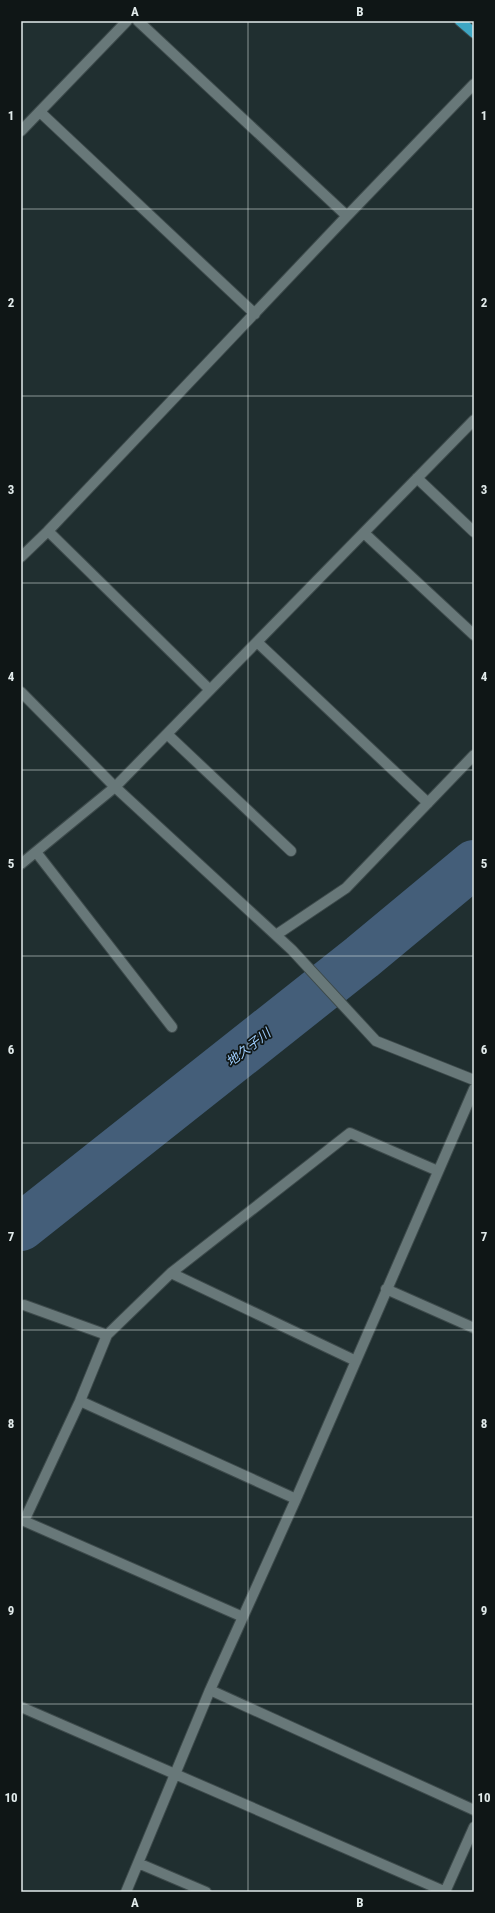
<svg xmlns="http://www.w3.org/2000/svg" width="495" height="1913" viewBox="0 0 495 1913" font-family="'Roboto Condensed','Noto Sans JP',sans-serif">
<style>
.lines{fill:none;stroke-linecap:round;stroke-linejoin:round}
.river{stroke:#445e79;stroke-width:48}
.street-casing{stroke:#3d4a4b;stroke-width:12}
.primary-casing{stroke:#3d4a4b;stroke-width:12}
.street{stroke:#687879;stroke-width:10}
.primary{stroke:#3ea6c3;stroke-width:10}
.grid{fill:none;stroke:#e2ebeb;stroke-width:1;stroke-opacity:0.55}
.labels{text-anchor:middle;stroke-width:3.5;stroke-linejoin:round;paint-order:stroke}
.water-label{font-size:13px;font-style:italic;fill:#9fcefe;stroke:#0f1616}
.neatline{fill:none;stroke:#e2ebeb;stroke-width:1.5}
.grid-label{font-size:13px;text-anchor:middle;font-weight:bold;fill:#e2ebeb}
</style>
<rect width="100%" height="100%" fill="#202f30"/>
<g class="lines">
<path class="river" d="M 21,1227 L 362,957 L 474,864"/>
<defs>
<path id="street" d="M 40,112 L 255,314
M 21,131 L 127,21
M 347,216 L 474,84
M 417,478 L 474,532
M 48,531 L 347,216 L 138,21
M 364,533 L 474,635
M 21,557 L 48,531 L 210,690
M 257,642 L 428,803
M 21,692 L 115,787 L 292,950 L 376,1041 L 474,1080
M 167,734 L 291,851
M 36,852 L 172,1027
M 21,864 L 115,787 L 474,420
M 276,935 L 346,888 L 474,755
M 171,1273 L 356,1361
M 386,1289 L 474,1328
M 24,1305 L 107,1335
M 80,1401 L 296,1499
M 243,1617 L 24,1521 L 80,1401 L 107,1335 L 171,1273 L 350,1133 L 438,1171
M 210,1690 L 474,1810
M 21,1707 L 446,1892
M 138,1863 L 206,1892
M 126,1892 L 210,1690 L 296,1499 L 474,1089
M 445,1892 L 474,1827"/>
<path id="primary" d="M 460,21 L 474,33"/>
</defs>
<use href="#street" class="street-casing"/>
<use href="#primary" class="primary-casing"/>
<use href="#street" class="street"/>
<use href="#primary" class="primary"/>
</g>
<path class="grid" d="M 248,21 L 248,1892M 21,209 L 474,209M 21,396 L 474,396M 21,583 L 474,583M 21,770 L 474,770M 21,956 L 474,956M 21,1143 L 474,1143M 21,1330 L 474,1330M 21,1517 L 474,1517M 21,1704 L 474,1704"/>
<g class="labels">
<g class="water-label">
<text transform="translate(248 1047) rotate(-38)" y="5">地久子川</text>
</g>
</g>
<rect width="495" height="1913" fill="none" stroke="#0f1616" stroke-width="44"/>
<rect x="22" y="22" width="451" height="1869" class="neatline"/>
<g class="grid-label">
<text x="135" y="16">A</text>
<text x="360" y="16">B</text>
<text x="11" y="120">1</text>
<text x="484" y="120">1</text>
<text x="11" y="307">2</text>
<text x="484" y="307">2</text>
<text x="11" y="494">3</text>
<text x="484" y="494">3</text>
<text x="11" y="681">4</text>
<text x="484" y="681">4</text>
<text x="11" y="868">5</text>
<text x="484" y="868">5</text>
<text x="11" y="1054">6</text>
<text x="484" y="1054">6</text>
<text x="11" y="1241">7</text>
<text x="484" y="1241">7</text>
<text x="11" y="1428">8</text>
<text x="484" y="1428">8</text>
<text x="11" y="1615">9</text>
<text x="484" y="1615">9</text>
<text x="11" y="1802">10</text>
<text x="484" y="1802">10</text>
<text x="135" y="1907">A</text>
<text x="360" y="1907">B</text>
</g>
</svg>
